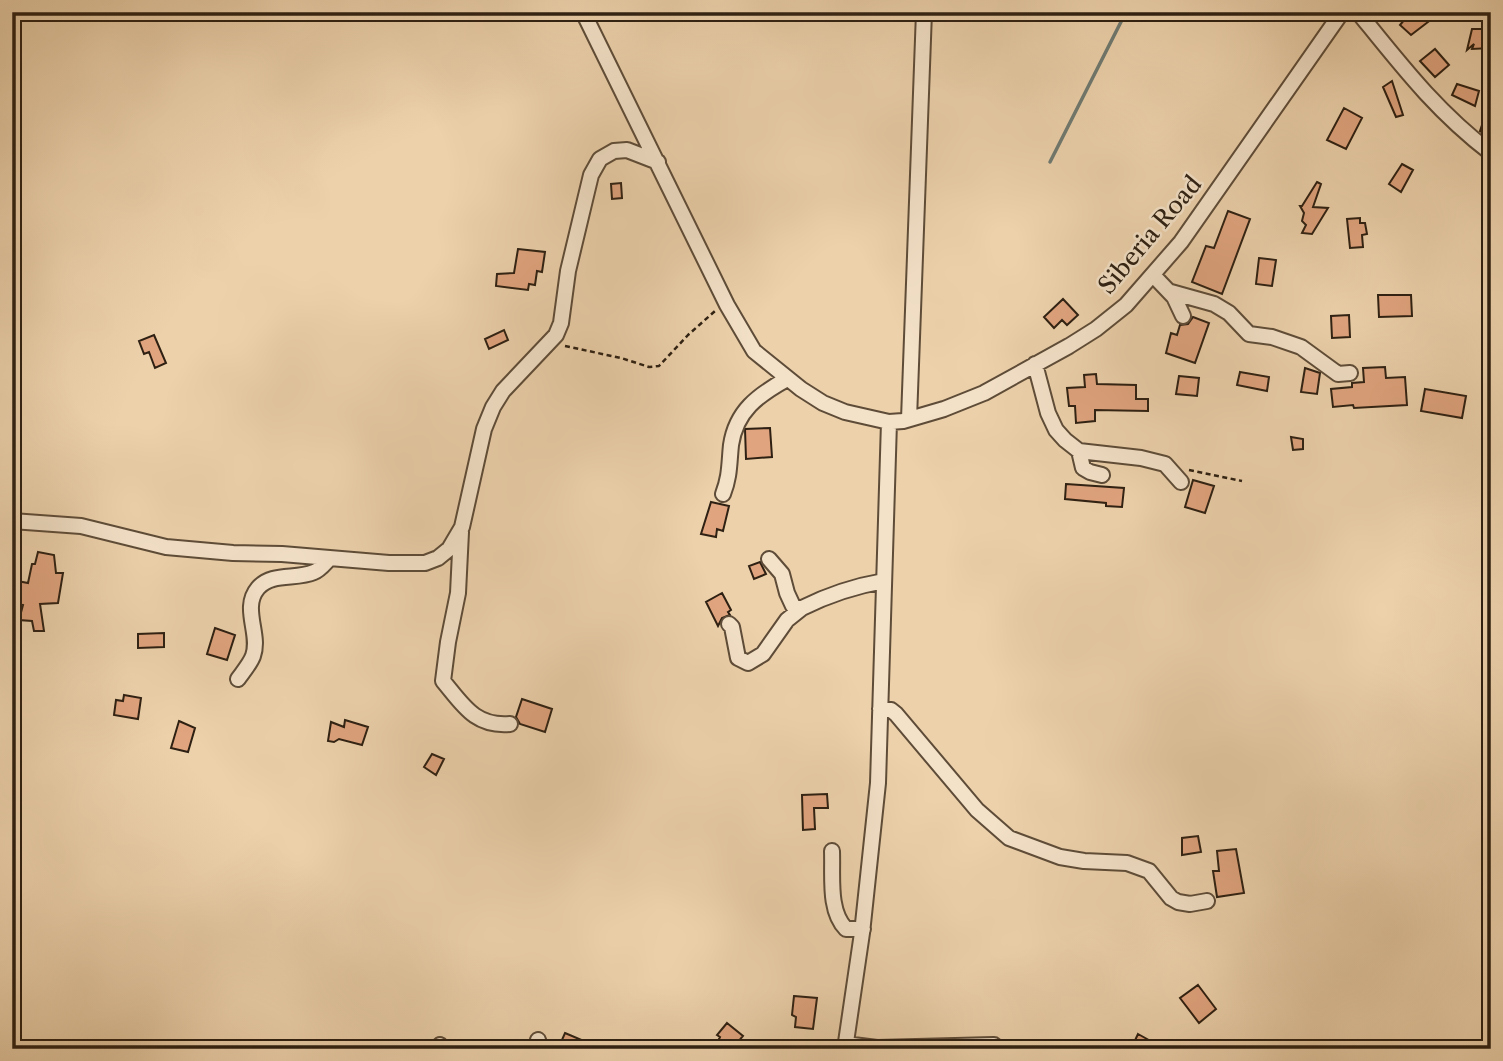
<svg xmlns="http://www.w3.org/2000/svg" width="1503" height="1061" viewBox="0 0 1503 1061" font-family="'Libre Caslon Text',serif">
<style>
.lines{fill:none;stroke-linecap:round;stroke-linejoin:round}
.stream{stroke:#6f7a71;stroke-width:3.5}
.building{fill:#e0a47e;stroke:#2e2012;stroke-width:2}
.minor-casing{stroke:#5e4c38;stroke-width:18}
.path{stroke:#2e2012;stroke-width:2.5;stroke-dasharray:5 3.5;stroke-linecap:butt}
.minor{stroke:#f3e1c8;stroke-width:14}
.labels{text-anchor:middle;stroke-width:5;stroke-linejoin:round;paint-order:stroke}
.street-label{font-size:24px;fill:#2e2012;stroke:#f3e1c8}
</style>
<rect width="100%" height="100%" fill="#ecd1ab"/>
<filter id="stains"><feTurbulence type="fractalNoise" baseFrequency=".00286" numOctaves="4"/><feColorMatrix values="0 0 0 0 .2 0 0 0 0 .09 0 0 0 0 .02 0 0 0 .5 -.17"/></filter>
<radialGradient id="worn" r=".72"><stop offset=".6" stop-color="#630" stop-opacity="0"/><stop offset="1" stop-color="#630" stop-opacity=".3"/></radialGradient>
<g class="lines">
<path class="stream" d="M 1050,162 L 1126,12"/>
</g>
<path class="building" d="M 1398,12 L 1441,12 L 1411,35 L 1400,25 L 1405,19 Z
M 1472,29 L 1491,29 L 1491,48 L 1472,49 L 1474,44 L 1467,50 Z
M 1435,49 L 1449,65 L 1435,77 L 1420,61 Z
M 1392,81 L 1403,115 L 1396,117 L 1383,87 Z
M 1457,84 L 1479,91 L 1475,106 L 1452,95 Z
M 1489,104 L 1491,104 L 1491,138 L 1480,131 Z
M 1344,108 L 1362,118 L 1346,149 L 1327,140 Z
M 1402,164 L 1413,170 L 1401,192 L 1389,184 Z
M 1317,182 L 1321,184 L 1313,207 L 1328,208 L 1312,234 L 1302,233 L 1306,225 L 1302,221 L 1304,213 L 1300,206 L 1302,206 Z
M 621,183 L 622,198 L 612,199 L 611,184 Z
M 1228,211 L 1250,219 L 1222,294 L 1192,282 L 1206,246 L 1214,248 Z
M 1360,218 L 1360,223 L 1365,223 L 1367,234 L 1362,235 L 1363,247 L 1350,248 L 1347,219 Z
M 518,249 L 545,252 L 542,272 L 537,271 L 535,285 L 529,284 L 528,290 L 496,286 L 497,274 L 514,273 Z
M 1259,258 L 1276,260 L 1272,286 L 1256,284 Z
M 1378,295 L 1411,295 L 1412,316 L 1379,317 Z
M 1063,299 L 1078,315 L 1067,325 L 1062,320 L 1054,328 L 1044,317 Z
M 1349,315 L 1350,337 L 1332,338 L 1331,316 Z
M 1193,317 L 1209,323 L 1195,363 L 1166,353 L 1171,333 L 1177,335 L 1180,325 L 1188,324 Z
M 504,330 L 508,340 L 489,349 L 485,339 Z
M 154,335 L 166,363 L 155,368 L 149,352 L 144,354 L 139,341 Z
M 1385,367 L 1386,378 L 1405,377 L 1407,405 L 1354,408 L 1353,405 L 1333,407 L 1331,389 L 1352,387 L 1352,383 L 1364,382 L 1363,368 Z
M 1305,368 L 1320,373 L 1317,394 L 1301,392 Z
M 1240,372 L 1269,377 L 1267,391 L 1237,385 Z
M 1096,374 L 1097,384 L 1136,385 L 1136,399 L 1148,399 L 1148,411 L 1095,410 L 1095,421 L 1076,423 L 1075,406 L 1069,406 L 1067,388 L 1085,387 L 1084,375 Z
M 1179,376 L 1199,378 L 1197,396 L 1176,394 Z
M 1425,389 L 1466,396 L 1462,418 L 1421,411 Z
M 770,428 L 772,457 L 746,459 L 745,429 Z
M 1291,437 L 1303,439 L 1303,449 L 1293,450 Z
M 1193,480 L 1214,486 L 1205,513 L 1185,507 Z
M 1066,484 L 1124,488 L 1122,507 L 1106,506 L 1106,503 L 1065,499 Z
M 711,502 L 729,506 L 723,531 L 717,529 L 716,537 L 701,534 Z
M 38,552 L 54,555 L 56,573 L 63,573 L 58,603 L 40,604 L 44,631 L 34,631 L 32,621 L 19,620 L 23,605 L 12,603 L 12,580 L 28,583 L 32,564 L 35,564 Z
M 760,562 L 766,574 L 754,579 L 749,566 Z
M 722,593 L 731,610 L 728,612 L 730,615 L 722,618 L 718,626 L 706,602 Z
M 215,628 L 235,635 L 227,660 L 207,654 Z
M 164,633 L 164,647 L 138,648 L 138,634 Z
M 124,695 L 141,698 L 138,719 L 114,715 L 116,700 L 123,701 Z
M 522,699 L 552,709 L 545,732 L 520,724 L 516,717 Z
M 345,720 L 368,727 L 362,745 L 339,739 L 334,742 L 328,741 L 331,722 L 344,727 Z
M 179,721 L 195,728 L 188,752 L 171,748 Z
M 432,754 L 444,759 L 436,775 L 424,767 Z
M 827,794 L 828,808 L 814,808 L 815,829 L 803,830 L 802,795 Z
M 1198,836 L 1201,852 L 1182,855 L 1182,838 Z
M 1236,849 L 1244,893 L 1217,897 L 1213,871 L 1219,871 L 1217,851 Z
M 1198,985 L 1216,1009 L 1199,1023 L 1180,998 Z
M 794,996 L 817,998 L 813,1029 L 795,1027 L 796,1017 L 792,1015 Z
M 727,1023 L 743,1036 L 732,1049 L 727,1049 L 718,1041 L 720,1037 L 717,1035 Z
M 565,1033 L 584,1041 L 581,1049 L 558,1049 Z
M 1138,1034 L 1165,1049 L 1131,1049 Z"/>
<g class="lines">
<defs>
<path id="minor" d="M 583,12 L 727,305 L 754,351 L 801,389 L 823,403 L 845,412 L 889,422 L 903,421 L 944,409 L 984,393 L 1069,346 L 1096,329 L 1126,305 L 1181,242 L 1342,12
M 1358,12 C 1401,65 1436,111 1491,153
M 1153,275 L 1174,297 L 1183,316
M 1171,292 L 1214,304 L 1229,313 L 1249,334 L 1272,337 L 1301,347 L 1338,374 L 1350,373
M 1035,364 L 1048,413 L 1056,430 L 1065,440 L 1079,451 L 1141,458 L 1165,464 L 1181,482
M 909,419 L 924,12
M 1079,451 L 1083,468 L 1090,472 L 1102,475
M 723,494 C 730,476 729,464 731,445 C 736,411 758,395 787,379
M 12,521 L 81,526 L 166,547 L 233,553 L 282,554 L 389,563 L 425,563 L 438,558 L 449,549 L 462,527 L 484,429 L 493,407 L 503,391 L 556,335 L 561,323 L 568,271 L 585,200 L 591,175 L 600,159 L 614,151 L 627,150 L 658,162
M 461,532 L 458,593 L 448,642 L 443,681 C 463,705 475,727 510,724
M 769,559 L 782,574 L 787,593 L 793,606 L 802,608 C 828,595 855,586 884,581
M 729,624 L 732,627 L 738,658 L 748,663 L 763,654 L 787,620 L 802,608
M 238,679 C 243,672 250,664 253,656 C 261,634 241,608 258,588 C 272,572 296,580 314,572 C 320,570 325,563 330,558
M 880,709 L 891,710 L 896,714 L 977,810 L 1009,838 L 1060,857 L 1084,861 L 1127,863 L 1149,871 L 1171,898 L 1178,902 L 1190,904 L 1207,901
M 832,851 C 833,876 828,911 846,929 L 863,929
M 538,1040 L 540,1049
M 845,1044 L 877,1048 L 994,1045
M 439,1049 L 440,1045
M 845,1049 L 862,933 L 878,783 L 889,422"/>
</defs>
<use href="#minor" class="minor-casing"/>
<path class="path" d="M 565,346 L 621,358 L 649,367 L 659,366 L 688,335 L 715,311
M 1189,470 L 1242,481"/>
<use href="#minor" class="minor"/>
</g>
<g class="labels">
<g class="street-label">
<text transform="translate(1150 235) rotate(-50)" y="8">Siberia Road</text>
</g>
</g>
<rect width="1503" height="1061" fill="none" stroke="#ecd1ab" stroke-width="42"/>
<rect x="14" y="14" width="1475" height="1033" fill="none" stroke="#2e2012" stroke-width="3.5"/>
<rect x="21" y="21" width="1461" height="1019" fill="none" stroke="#2e2012" stroke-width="2"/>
<rect width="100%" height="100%" filter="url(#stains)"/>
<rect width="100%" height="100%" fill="url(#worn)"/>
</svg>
